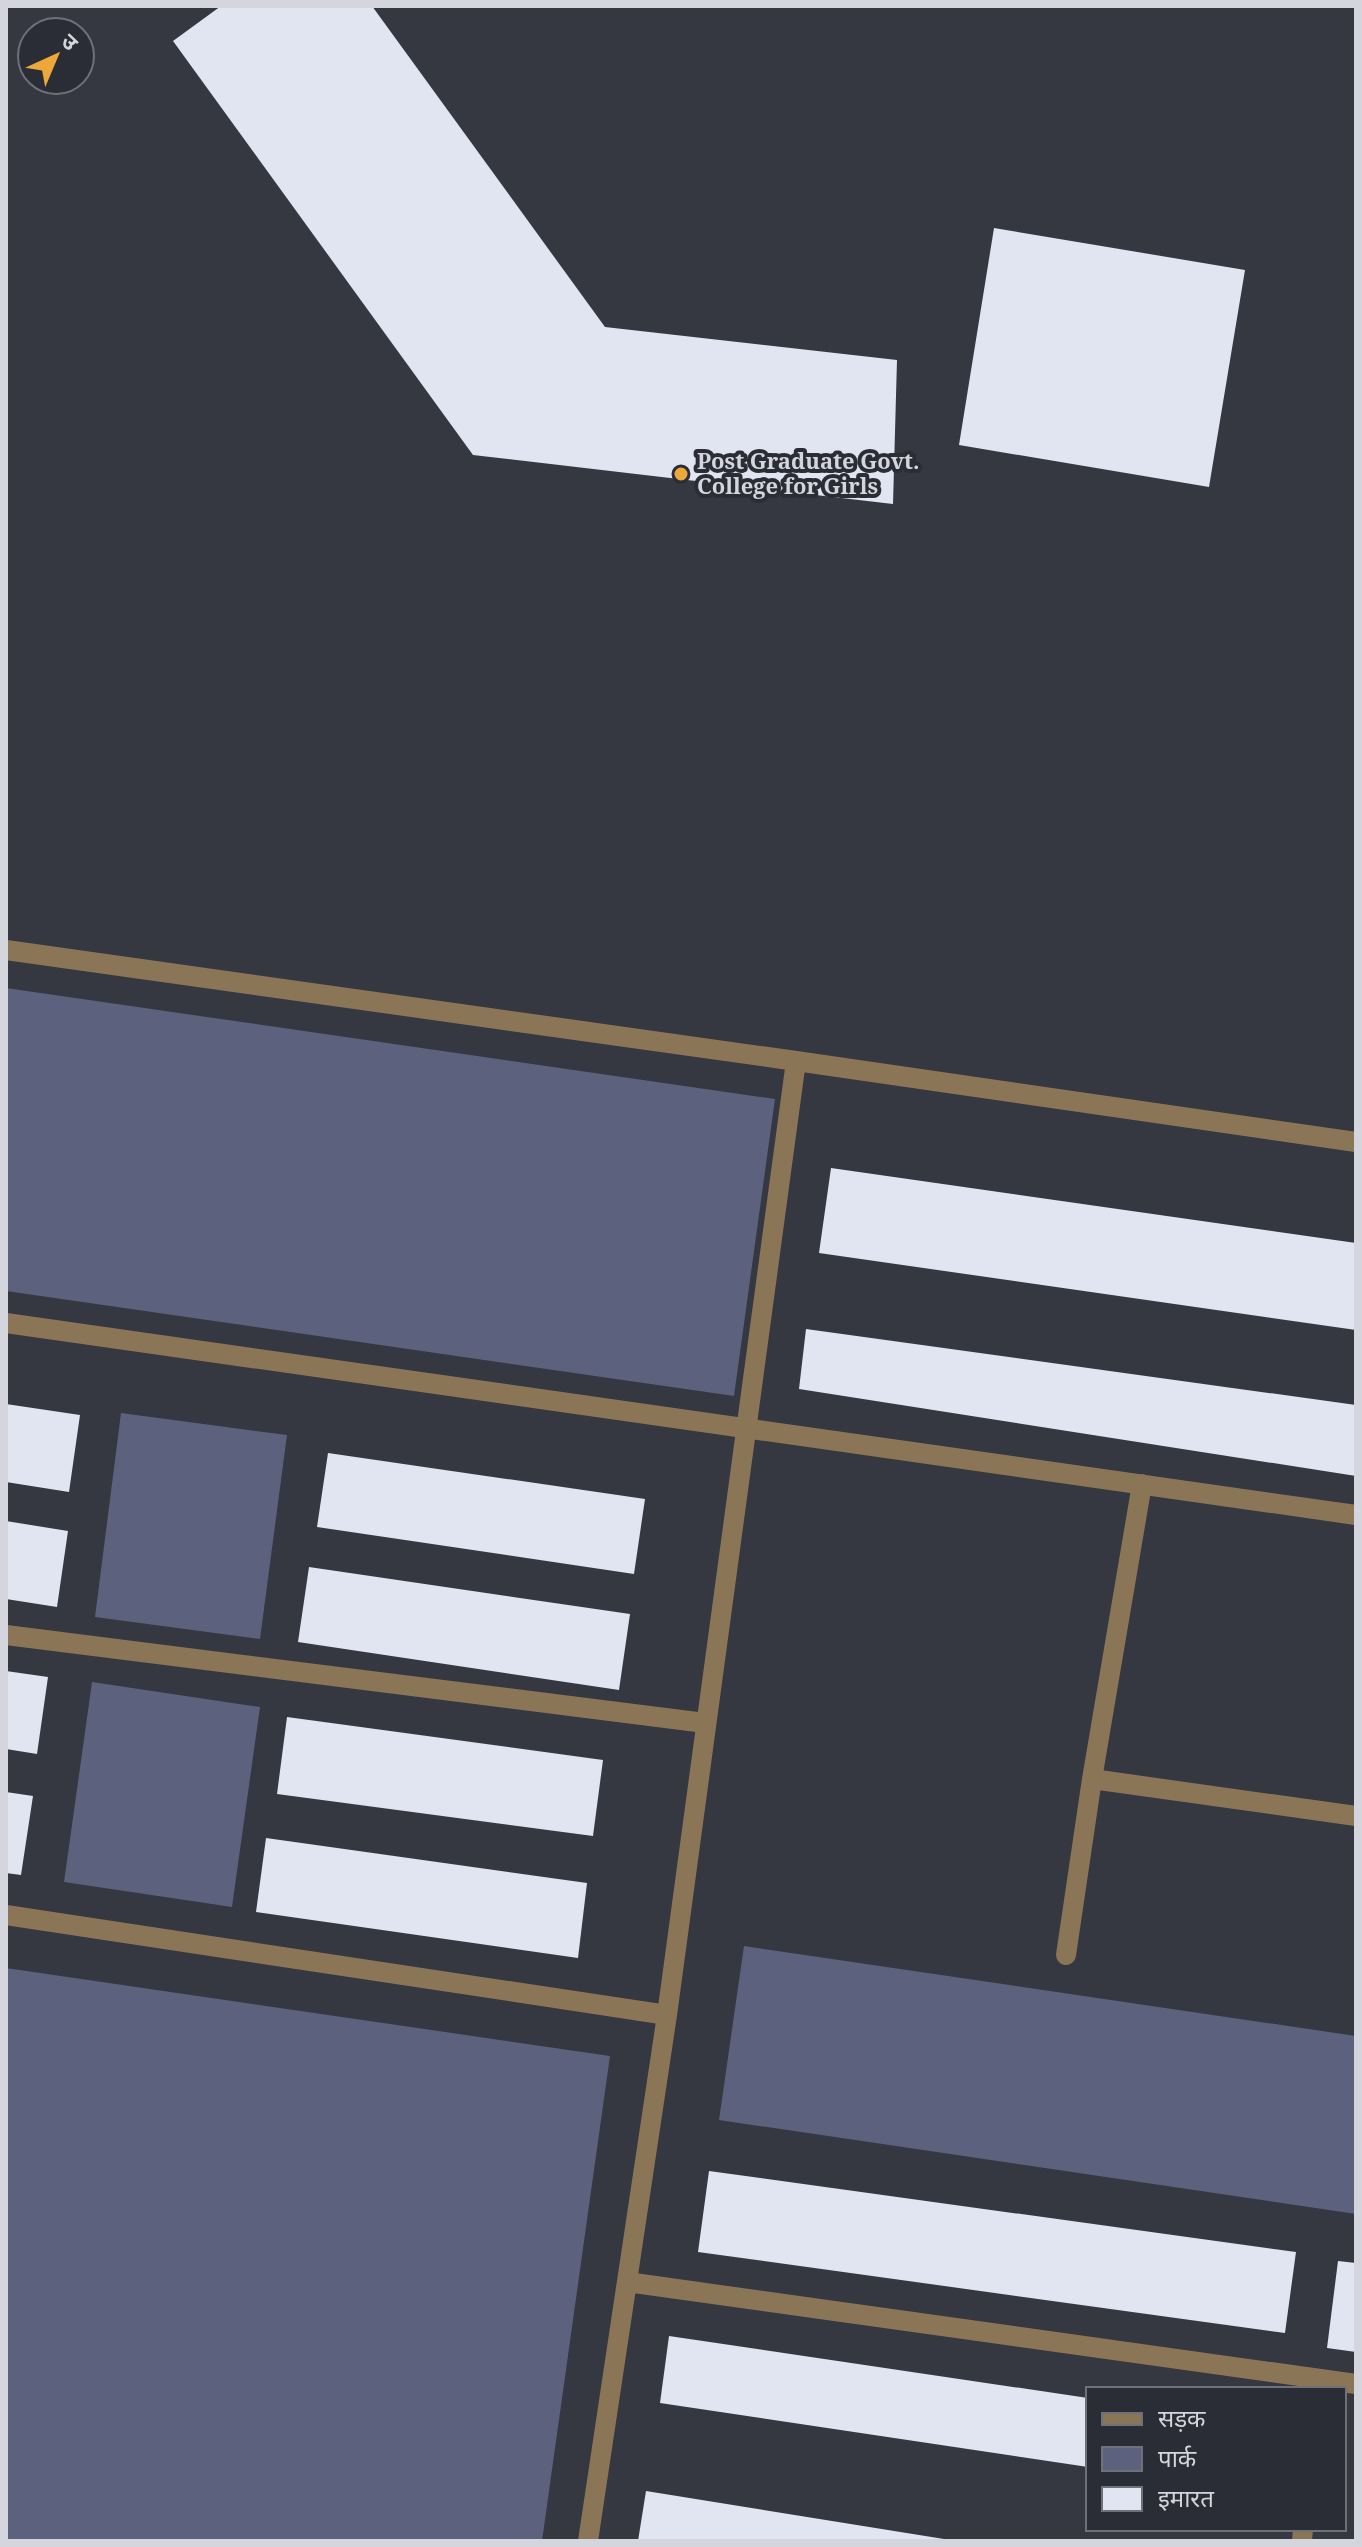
<svg xmlns="http://www.w3.org/2000/svg" width="1362" height="2547" viewBox="0 0 1362 2547" font-family="'Noto Serif','Noto Sans Devanagari',serif">
<style>
.green{fill:#5c617d}
.building{fill:#e1e4f1}
.lines{fill:none;stroke-linecap:round;stroke-linejoin:round}
.minor{stroke:#8b7557;stroke-width:20}
.poi-dot{fill:#eda83c;stroke:#2b2d36;stroke-width:3}
.labels{text-anchor:middle;stroke-width:8;stroke-linejoin:round;paint-order:stroke}
.poi-label{font-size:22px;font-weight:bold;fill:#d5d6dd;stroke:#2b2d36;text-anchor:start}
</style>
<rect width="100%" height="100%" fill="#353741"/>
<path class="green" d="M 6,988 L 775,1099 L 734,1396 L 6,1291 Z
M 121,1413 L 287,1435 L 260,1639 L 95,1617 Z
M 92,1682 L 260,1707 L 232,1907 L 64,1882 Z
M 744,1946 L 1356,2036 L 1356,2214 L 719,2120 Z
M 6,1968 L 610,2056 L 542,2541 L 6,2541 Z"/>
<path class="building" d="M 221,6 L 372,6 L 605,327 L 897,360 L 893,504 L 473,455 L 173,41 Z
M 994,228 L 1245,270 L 1209,487 L 959,445 Z
M 831,1168 L 1356,1243 L 1356,1330 L 819,1253 Z
M 806,1329 L 1356,1405 L 1356,1476 L 799,1389 Z
M 6,1404 L 80,1415 L 69,1492 L 6,1482 Z
M 328,1453 L 645,1499 L 634,1574 L 317,1527 Z
M 6,1521 L 68,1531 L 57,1607 L 6,1599 Z
M 309,1567 L 630,1614 L 619,1690 L 298,1642 Z
M 6,1671 L 48,1677 L 37,1754 L 6,1749 Z
M 287,1717 L 603,1760 L 593,1836 L 277,1794 Z
M 6,1792 L 33,1796 L 21,1875 L 6,1873 Z
M 266,1838 L 587,1883 L 578,1958 L 256,1912 Z
M 709,2171 L 1296,2252 L 1285,2333 L 698,2252 Z
M 1338,2261 L 1356,2263 L 1356,2352 L 1327,2348 Z
M 669,2336 L 1088,2398 L 1088,2467 L 660,2403 Z
M 646,2491 L 944,2539 L 943,2541 L 638,2541 Z"/>
<g class="lines">
<path class="minor" d="M 6,950 L 796,1061 L 1356,1142
M 6,1323 L 1356,1515
M 6,1635 L 705,1723
M 1092,1779 L 1356,1816
M 6,1915 L 667,2015
M 1066,1955 L 1092,1779 L 1142,1484
M 627,2282 L 1356,2384
M 588,2541 L 667,2015 L 796,1061
M 1302,2541 L 1303,2529"/>
</g>
<circle class="poi-dot" cx="681" cy="474" r="8"/>
<g class="labels">
<g class="poi-label">
<text x="697" y="469">Post Graduate Govt.<tspan x="697" dy="25">College for Girls</tspan></text>
</g>
</g>
<rect width="1362" height="2547" fill="none" stroke="#d5d6dd" stroke-width="16"/>
<rect x="1086" y="2387" width="260" height="144" fill="#2b2d36" stroke="#6f7179" stroke-width="2"/>
<rect x="1102" y="2413" width="40" height="12" fill="#8b7557" stroke="#6f7179" stroke-width="2"/>
<text x="1158" y="2427" font-size="24" fill="#d5d6dd">सड़क</text>
<rect x="1102" y="2447" width="40" height="24" fill="#5c617d" stroke="#6f7179" stroke-width="2"/>
<text x="1158" y="2467" font-size="24" fill="#d5d6dd">पार्क</text>
<rect x="1102" y="2487" width="40" height="24" fill="#e1e4f1" stroke="#6f7179" stroke-width="2"/>
<text x="1158" y="2507" font-size="24" fill="#d5d6dd">इमारत</text>
<g transform="translate(56 56) rotate(44)"><circle r="38" fill="#2b2d36" stroke="#6f7179" stroke-width="2"/>
<path d="M0-6L14 30L0 20L-14 30Z" fill="#eda83c"/>
<text y="-12" font-size="22" font-weight="bold" text-anchor="middle" fill="#d5d6dd">उ</text>
</g>
</svg>
